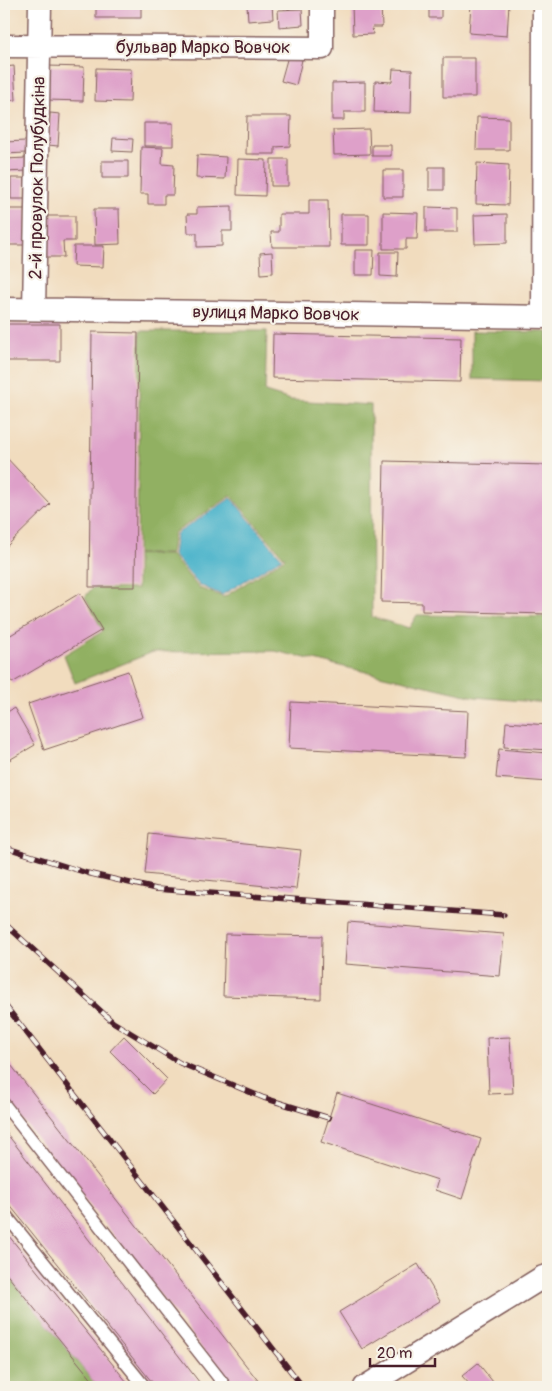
<svg xmlns="http://www.w3.org/2000/svg" width="552" height="1391" viewBox="0 0 552 1391" font-family="Pangolin,sans-serif">
<style>
.forest{fill:#91b062;stroke:#6e6846}
.water{fill:#4cb4cb;stroke:#4b6a7b}
.building{fill:#dea0c9}
.lines{fill:none;stroke-linecap:round;stroke-linejoin:round}
.service-casing{stroke:#84615e;stroke-width:14}
.minor-casing{stroke:#84615e;stroke-width:25}
.service{stroke:#fff;stroke-width:11}
.minor{stroke:#fff;stroke-width:22}
.rail-casing{stroke:#4a1f2b;stroke-width:5.5}
.rail{stroke:#f7f3e8;stroke-width:4;stroke-dasharray:11;stroke-linecap:butt}
.labels{text-anchor:middle;stroke-width:4.5;stroke-linejoin:round;paint-order:stroke}
.street-label{font-size:18px;fill:#4a1f2b;stroke:#f7f3e8}
</style>
<rect width="100%" height="100%" fill="#f7f3e8"/>
<filter id="ink" filterUnits="userSpaceOnUse"><feTurbulence type="fractalNoise" baseFrequency=".02" numOctaves="2"/><feDisplacementMap in="SourceGraphic" scale="10" xChannelSelector="R" yChannelSelector="G"/><feConvolveMatrix kernelMatrix="1 2 1 2 8 2 1 2 1" color-interpolation-filters="sRGB"/></filter>
<filter id="wash" filterUnits="userSpaceOnUse"><feTurbulence type="fractalNoise" baseFrequency=".0096" numOctaves="4" result="noise"/><feDisplacementMap in="SourceGraphic" scale="20" xChannelSelector="R" yChannelSelector="G"/><feGaussianBlur stdDeviation="1.12" result="paint"/><feColorMatrix in="noise" values="0 0 0 0 0 0 0 0 0 0 0 0 0 0 0 0 0 1.4 0 .05"/><feComposite in="paint" operator="in"/></filter>
<g filter="url(#wash)">
<rect width="100%" height="100%" fill="#f1dcbe"/>
<path class="forest" d="M 140,331 L 267,331 L 265,392 L 291,400 L 371,405 L 372,617 L 409,628 L 417,615 L 548,617 L 548,703 L 475,697 L 275,651 L 153,652 L 75,683 L 64,655 L 103,631 L 85,597 L 92,588 L 137,589 L 137,554 L 171,555 L 199,588 L 224,597 L 285,558 L 231,496 L 174,533 L 171,554 L 137,554 Z
M 472,331 L 548,332 L 548,381 L 472,379 Z
M 4,1271 L 98,1387 L 4,1387 Z"/>
<path class="water" d="M 231,498 L 282,558 L 222,595 L 199,585 L 173,555 L 176,534 Z"/>
<g id="blocks">
<path class="building" d="M 96,4 L 141,4 L 141,18 L 96,18 Z
M 247,4 L 272,4 L 273,19 L 248,21 Z
M 352,4 L 381,4 L 382,27 L 372,27 L 373,34 L 353,35 Z
M 429,4 L 441,4 L 441,18 L 429,18 Z
M 471,4 L 509,4 L 507,36 L 469,33 Z
M 302,9 L 303,25 L 279,27 L 278,10 Z
M 288,56 L 302,60 L 296,85 L 281,81 Z
M 443,58 L 475,58 L 475,97 L 443,97 Z
M 14,66 L 16,100 L 4,101 L 4,67 Z
M 48,66 L 84,67 L 83,101 L 47,100 Z
M 96,68 L 131,69 L 130,102 L 95,101 Z
M 393,69 L 412,70 L 411,113 L 374,112 L 375,81 L 392,82 Z
M 365,82 L 365,112 L 344,112 L 344,120 L 332,120 L 332,83 Z
M 50,113 L 60,114 L 58,146 L 48,145 Z
M 247,116 L 291,116 L 290,146 L 275,147 L 275,154 L 246,154 Z
M 477,117 L 509,118 L 509,150 L 476,150 Z
M 144,123 L 173,123 L 173,146 L 144,146 Z
M 369,129 L 370,154 L 334,155 L 333,130 Z
M 113,138 L 133,139 L 132,152 L 112,151 Z
M 26,141 L 26,153 L 4,154 L 4,142 Z
M 372,145 L 391,145 L 391,156 L 372,156 Z
M 141,147 L 163,148 L 162,164 L 174,165 L 173,195 L 164,195 L 164,204 L 148,204 L 148,194 L 140,194 Z
M 197,155 L 226,157 L 225,179 L 196,178 Z
M 27,158 L 27,171 L 4,172 L 4,159 Z
M 238,159 L 266,160 L 265,196 L 237,195 Z
M 271,159 L 288,159 L 288,186 L 271,186 Z
M 102,161 L 128,161 L 128,178 L 102,178 Z
M 477,163 L 509,165 L 508,205 L 476,204 Z
M 429,167 L 444,167 L 444,190 L 429,190 Z
M 383,170 L 403,170 L 403,197 L 383,197 Z
M 11,178 L 25,178 L 25,199 L 11,199 Z
M 309,200 L 328,200 L 329,247 L 272,247 L 271,232 L 279,232 L 279,214 L 309,214 Z
M 232,206 L 232,231 L 222,231 L 222,246 L 197,247 L 197,233 L 188,233 L 187,214 L 197,214 L 197,207 Z
M 426,207 L 457,208 L 457,232 L 426,232 Z
M 4,209 L 27,209 L 27,245 L 4,245 Z
M 94,209 L 119,209 L 120,244 L 95,245 Z
M 383,212 L 418,213 L 417,239 L 406,239 L 406,249 L 383,249 Z
M 341,214 L 369,214 L 369,245 L 341,245 Z
M 507,214 L 507,243 L 475,244 L 474,215 Z
M 45,216 L 75,216 L 75,241 L 63,241 L 64,257 L 45,257 Z
M 74,246 L 104,246 L 103,267 L 73,266 Z
M 355,250 L 374,250 L 373,275 L 355,275 Z
M 272,252 L 273,273 L 261,274 L 260,253 Z
M 380,252 L 398,252 L 397,277 L 380,276 Z
M 4,324 L 60,324 L 60,361 L 4,361 Z
M 92,332 L 138,333 L 135,587 L 89,587 Z
M 273,334 L 461,338 L 460,382 L 272,378 Z
M 4,455 L 50,504 L 7,546 L 4,543 Z
M 384,461 L 548,465 L 548,614 L 422,611 L 422,603 L 381,602 Z
M 80,593 L 102,630 L 12,683 L 4,669 L 4,639 Z
M 128,671 L 143,717 L 44,750 L 28,704 Z
M 291,702 L 468,711 L 466,757 L 289,748 Z
M 14,708 L 35,745 L 4,763 L 4,714 Z
M 506,722 L 548,725 L 548,750 L 504,747 Z
M 499,749 L 548,753 L 548,782 L 496,778 Z
M 149,834 L 301,850 L 296,889 L 145,874 Z
M 348,922 L 504,934 L 500,976 L 345,964 Z
M 225,934 L 322,936 L 321,999 L 223,996 Z
M 124,1036 L 167,1079 L 153,1094 L 110,1051 Z
M 510,1037 L 513,1093 L 489,1094 L 487,1038 Z
M 4,1056 L 263,1387 L 232,1387 L 4,1096 Z
M 337,1093 L 481,1139 L 462,1199 L 435,1190 L 438,1180 L 321,1142 Z
M 4,1130 L 203,1387 L 156,1387 L 4,1198 Z
M 4,1230 L 131,1387 L 98,1387 L 4,1271 Z
M 418,1264 L 440,1301 L 362,1349 L 339,1312 Z
M 478,1363 L 497,1387 L 472,1387 L 462,1376 Z"/>
</g>
</g>
<g filter="url(#ink)">
<use href="#blocks" fill-opacity="0" stroke="#84615e" stroke-width="1"/>
<g class="lines">
<defs>
<path id="service" d="M 4,1104 L 226,1387
M 4,1213 L 145,1387"/>
<path id="minor" d="M 4,46 L 322,48 L 322,4
M 4,309 L 548,317
M 34,309 L 40,4
M 543,317 L 544,4
M 365,1387 L 543,1277 L 548,1276"/>
</defs>
<use href="#service" class="service-casing"/>
<use href="#minor" class="minor-casing"/>
<use href="#service" class="service"/>
<use href="#minor" class="minor"/>
<defs>
<path id="rail" d="M 4,847 L 87,873 L 156,889 L 504,915
M 4,923 L 113,1022 L 180,1063 L 264,1098 L 329,1118
M 4,1004 L 303,1387"/>
</defs>
<use href="#rail" class="rail-casing"/>
<use href="#rail" class="rail"/>
</g>
</g>
<g class="labels">
<g class="street-label">
<text x="203" y="53">бульвар Марко Вовчок</text>
<text transform="translate(37 178) rotate(-89)" y="6">2-й провулок Полубудкіна</text>
<text transform="translate(276 313) rotate(1)" y="6">вулиця Марко Вовчок</text>
</g>
</g>
<rect width="552" height="1391" fill="none" stroke="#f7f3e8" stroke-width="20"/>
<path d="M370 1358v8h65v-8" fill="none" stroke="#4a1f2b" stroke-width="2.5"/>
<text x="377" y="1358" font-size="15" fill="#4a1f2b" stroke="#f7f3e8" stroke-width="4" paint-order="stroke">20 m</text>
</svg>
